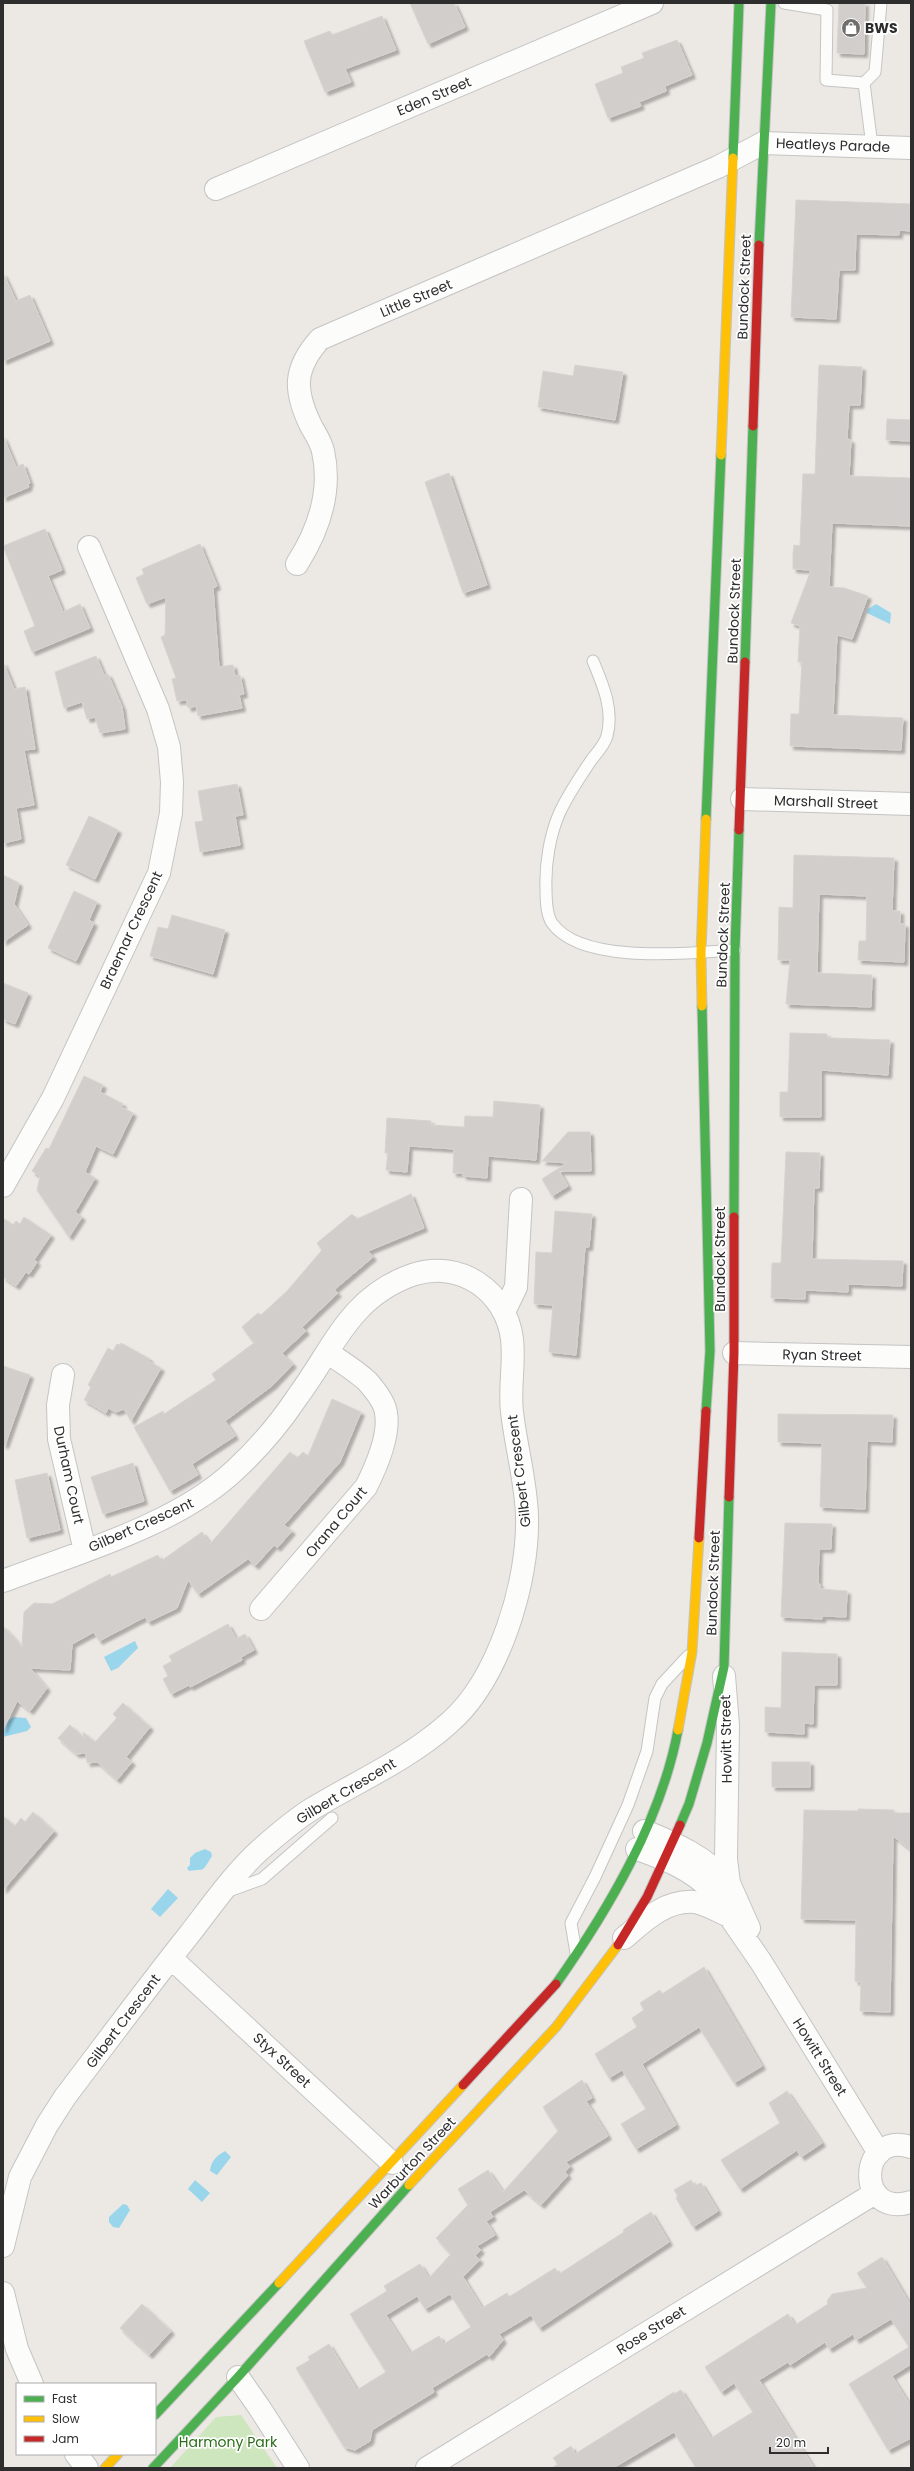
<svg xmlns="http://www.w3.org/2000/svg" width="914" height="2471" viewBox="0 0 914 2471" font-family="Poppins,sans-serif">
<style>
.green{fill:#cee6be}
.water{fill:#99d6ec}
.building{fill:#d1cecb;stroke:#d7d4d0;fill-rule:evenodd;filter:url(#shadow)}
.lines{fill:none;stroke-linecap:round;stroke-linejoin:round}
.lane-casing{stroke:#c5c4c5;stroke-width:13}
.street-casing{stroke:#c5c4c5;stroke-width:24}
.fast-casing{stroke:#c5c4c5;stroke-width:11}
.slow-casing{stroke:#c5c4c5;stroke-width:11}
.jam-casing{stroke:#c5c4c5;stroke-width:11}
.lane{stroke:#fcfcfb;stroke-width:11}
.street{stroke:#fcfcfb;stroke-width:22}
.fast{stroke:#4caf50;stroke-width:9}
.slow{stroke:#ffc107;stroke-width:9}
.jam{stroke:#c62828;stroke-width:9}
.labels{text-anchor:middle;stroke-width:3.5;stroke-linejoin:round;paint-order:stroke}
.poi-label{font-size:14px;font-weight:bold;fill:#2e2e2e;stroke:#fff;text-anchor:start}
.street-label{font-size:14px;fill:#2e2e2e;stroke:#fff}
.park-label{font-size:14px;fill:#2c6e1b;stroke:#fff}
</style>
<defs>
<filter id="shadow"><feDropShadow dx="3.5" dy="3.5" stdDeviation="1" flood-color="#0004"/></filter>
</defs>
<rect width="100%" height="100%" fill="#ece8e4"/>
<path class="green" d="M 241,2415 L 277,2468 L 170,2468 L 216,2417 Z"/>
<path class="water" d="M 876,604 L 891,613 L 890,624 L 867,613 L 868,609 Z
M 135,1641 L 138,1648 L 118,1668 L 111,1671 L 104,1657 Z
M 14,1717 L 26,1718 L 31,1727 L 27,1731 L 3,1737 C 3,1726 4,1722 14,1717 Z
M 205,1849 L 211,1852 L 212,1856 C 201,1874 206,1868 189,1871 L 187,1868 L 190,1865 L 190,1858 L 195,1853 Z
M 168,1889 L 178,1898 L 160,1917 L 151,1909 Z
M 225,2151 L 231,2157 L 217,2175 L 210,2171 C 211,2161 216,2156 225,2151 Z
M 195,2180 L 210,2193 L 202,2202 L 188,2189 Z
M 123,2204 L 127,2205 L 130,2210 L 119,2228 L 113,2227 L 109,2222 L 109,2217 Z"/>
<path class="building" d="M 410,3 L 454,3 L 465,27 L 428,44 Z
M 839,3 L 865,3 L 864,54 L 837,53 Z
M 382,16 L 396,50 L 345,69 L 351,82 L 325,92 L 304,41 L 330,31 L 332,35 Z
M 677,40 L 692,75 L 665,86 L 666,91 L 639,102 L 641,106 L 608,118 L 595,84 L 623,73 L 621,67 L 644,58 L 642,53 Z
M 796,200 L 911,204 L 911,231 L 899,230 L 899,235 L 856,234 L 855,270 L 839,270 L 836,319 L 791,317 Z
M 3,273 L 16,301 L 30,295 L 50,341 L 3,361 Z
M 575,365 L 623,372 L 615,420 L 538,407 L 543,371 L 573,376 Z
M 819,365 L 862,367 L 860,405 L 849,405 L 847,439 L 851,440 L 849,476 L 911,478 L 911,526 L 832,523 L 829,587 L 844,588 L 868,596 L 852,639 L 837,635 L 833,715 L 903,718 L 901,750 L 790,746 L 791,714 L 799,714 L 802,662 L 798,662 L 800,626 L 791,623 L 811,570 L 793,569 L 793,553 L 794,545 L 800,546 L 803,474 L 815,474 Z
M 887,419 L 911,420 L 911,441 L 886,440 Z
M 3,436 L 16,467 L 23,464 L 30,483 L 28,484 L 29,487 L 3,498 Z
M 449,473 L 487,585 L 463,593 L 425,482 Z
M 45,529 L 62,570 L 48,576 L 63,612 L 80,604 L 90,628 L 32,652 L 24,631 L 35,626 L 3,546 Z
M 200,544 L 217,586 L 213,588 L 219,667 L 233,665 L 235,676 L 240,675 L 244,694 L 239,695 L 242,708 L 198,716 L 196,706 L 188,708 L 187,700 L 177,701 L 172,679 L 176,678 L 161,637 L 165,635 L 166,597 L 147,604 L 136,578 L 144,574 L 142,569 Z
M 96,656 L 104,675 L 108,674 L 122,707 L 125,729 L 100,733 L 95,717 L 87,719 L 82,702 L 64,708 L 55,672 Z
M 3,662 L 14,689 L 25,687 L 35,749 L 24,750 L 34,805 L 16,808 L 21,839 L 3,843 Z
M 237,784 L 243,815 L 235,816 L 240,845 L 200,852 L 195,822 L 203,821 L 198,791 Z
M 89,816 L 118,830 L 95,879 L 66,865 Z
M 794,855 L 894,858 L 892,911 L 900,911 L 900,924 L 905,924 L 904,962 L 858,960 L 859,941 L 866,941 L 867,896 L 819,894 L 817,973 L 872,975 L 871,1007 L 786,1004 L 790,960 L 778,960 L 779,907 L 793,908 Z
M 3,875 L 19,883 L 14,904 L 28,925 L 3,942 Z
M 74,891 L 97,902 L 89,920 L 94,923 L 76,961 L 48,948 Z
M 172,915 L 225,930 L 213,974 L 150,956 L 158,927 L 168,929 Z
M 3,983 L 28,993 L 15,1024 L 3,1019 Z
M 790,1033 L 827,1034 L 827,1038 L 833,1038 L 890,1040 L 888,1075 L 821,1070 L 821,1117 L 780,1117 L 780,1092 L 788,1092 Z
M 84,1076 L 103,1085 L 100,1092 L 123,1104 L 121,1107 L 133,1113 L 113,1154 L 96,1146 L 85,1172 L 95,1178 L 75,1212 L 82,1217 L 69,1237 L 37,1190 L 40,1176 L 32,1171 L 46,1148 L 49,1149 Z
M 494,1101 L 540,1105 L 536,1160 L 488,1156 L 487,1178 L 463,1176 L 463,1173 L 453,1173 L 454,1149 L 409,1146 L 407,1172 L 386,1170 L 388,1153 L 385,1153 L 387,1118 L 431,1121 L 431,1125 L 464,1127 L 465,1116 L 493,1117 Z
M 568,1132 L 590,1132 L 591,1171 L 559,1171 L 568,1186 L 552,1196 L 542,1179 L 567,1163 L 542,1161 Z
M 786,1152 L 820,1153 L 819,1188 L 814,1188 L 812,1259 L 903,1261 L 902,1286 L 848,1284 L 848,1292 L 805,1290 L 805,1299 L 771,1298 L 772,1263 L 781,1263 Z
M 411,1194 L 424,1228 L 368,1251 L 373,1257 L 334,1290 L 338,1293 L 302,1327 L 306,1331 L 282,1353 L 293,1364 L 273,1385 L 225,1421 L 235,1436 L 192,1464 L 198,1475 L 170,1491 L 134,1427 L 163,1411 L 164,1414 L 216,1380 L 212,1374 L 254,1343 L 242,1327 L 258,1313 L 261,1315 L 288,1290 L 322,1250 L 317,1243 L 352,1214 L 357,1219 Z
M 555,1211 L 592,1214 L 589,1247 L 585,1247 L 576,1355 L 549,1352 L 553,1305 L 534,1304 L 536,1252 L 552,1253 Z
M 24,1217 L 51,1235 L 34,1260 L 37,1262 L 29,1274 L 26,1272 L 16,1286 L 3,1277 L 3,1218 L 13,1225 L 16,1221 L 20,1224 Z
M 121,1343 L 150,1359 L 148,1361 L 161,1368 L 131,1421 L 124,1409 L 116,1412 L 108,1408 L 106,1413 L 84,1400 L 91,1387 L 88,1385 L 108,1348 L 113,1351 L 117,1344 L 120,1345 Z
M 3,1366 L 30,1375 L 5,1445 L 3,1445 Z
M 332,1399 L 361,1412 L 340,1462 L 284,1525 L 292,1531 L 277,1548 L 274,1545 L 255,1566 L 248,1559 L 198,1594 L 188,1580 L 177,1608 L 148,1622 L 145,1617 L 99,1641 L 94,1632 L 72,1644 L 70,1670 L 30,1668 L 47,1688 L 30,1711 L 17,1701 L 3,1730 L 3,1626 L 22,1647 L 24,1612 L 34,1603 L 52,1604 L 110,1574 L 111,1577 L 158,1555 L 161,1561 L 202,1532 L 210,1544 L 290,1452 L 297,1458 L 303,1452 L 308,1456 Z
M 778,1414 L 893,1415 L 892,1442 L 867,1441 L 865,1509 L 820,1507 L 822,1443 L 778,1442 Z
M 133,1463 L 144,1501 L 103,1514 L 91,1477 Z
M 47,1473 L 60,1530 L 27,1538 L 15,1480 Z
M 785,1523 L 832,1524 L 831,1549 L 819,1549 L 818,1584 L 820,1584 L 820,1589 L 847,1591 L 846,1617 L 823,1616 L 822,1619 L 781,1617 Z
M 228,1624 L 236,1639 L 245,1634 L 254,1650 L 241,1657 L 242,1660 L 190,1687 L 189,1685 L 171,1694 L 163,1679 L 168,1676 L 163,1666 L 172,1661 L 169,1656 Z
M 782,1652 L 837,1654 L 837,1685 L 814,1685 L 813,1724 L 804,1723 L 804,1734 L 765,1732 L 765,1707 L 781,1708 Z
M 123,1703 L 150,1727 L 126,1757 L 132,1762 L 117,1780 L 97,1762 L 87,1763 L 86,1753 L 76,1754 L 58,1738 L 70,1725 L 84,1738 L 83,1732 L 95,1742 L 117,1718 L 113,1714 Z
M 772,1762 L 810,1762 L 810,1787 L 772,1787 Z
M 858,1809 L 894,1810 L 894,1813 L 911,1813 L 911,1850 L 893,1836 L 890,2012 L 860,2011 L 861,1982 L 855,1981 L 856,1920 L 801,1919 L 804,1810 L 858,1811 Z
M 33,1812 L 54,1831 L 3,1890 L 3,1816 L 15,1826 L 21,1818 L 25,1822 Z
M 704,1967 L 762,2066 L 734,2083 L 699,2027 L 642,2064 L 676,2125 L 636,2149 L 621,2124 L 646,2109 L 622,2070 L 609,2078 L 595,2054 L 637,2027 L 632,2018 L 644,2010 L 640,2003 L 660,1990 L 662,1994 Z
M 582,2080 L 592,2098 L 586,2101 L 608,2136 L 566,2162 L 570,2166 L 565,2172 L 568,2175 L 541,2205 L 524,2190 L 490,2212 L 493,2217 L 486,2221 L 495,2235 L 477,2246 L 481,2250 L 475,2256 L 480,2260 L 463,2277 L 482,2308 L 507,2293 L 509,2297 L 555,2268 L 559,2274 L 624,2232 L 623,2230 L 651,2212 L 669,2242 L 539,2328 L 531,2315 L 499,2334 L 503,2340 L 489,2357 L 487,2354 L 432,2388 L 434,2392 L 372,2430 L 370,2441 L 355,2450 L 344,2447 L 296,2368 L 310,2360 L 308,2357 L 329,2344 L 357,2390 L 386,2372 L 350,2314 L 387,2291 L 384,2286 L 420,2264 L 429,2278 L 451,2254 L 436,2238 L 468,2205 L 458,2189 L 488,2170 L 503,2192 L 558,2131 L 543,2107 ZM 450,2294 L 471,2327 L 444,2344 L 439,2336 L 410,2353 L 386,2315 L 417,2296 L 425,2309 Z
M 787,2091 L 822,2143 L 801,2157 L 797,2150 L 740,2189 L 721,2160 L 780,2123 L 769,2103 Z
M 691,2180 L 694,2186 L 701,2183 L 718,2211 L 693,2227 L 676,2198 L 678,2196 L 674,2190 Z
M 882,2257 L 911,2306 L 911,2364 L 892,2376 L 911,2407 L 911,2438 L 888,2450 L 849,2384 L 909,2347 L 891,2319 L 856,2340 L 853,2334 L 829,2349 L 825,2342 L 790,2365 L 788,2362 L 759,2380 L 814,2468 L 696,2468 L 674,2432 L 613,2468 L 552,2468 L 558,2464 L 553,2458 L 571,2446 L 575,2454 L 674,2392 L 674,2394 L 681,2390 L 711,2438 L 753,2412 L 734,2383 L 721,2392 L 705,2367 L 788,2314 L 795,2325 L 828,2304 L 827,2301 L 832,2294 L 867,2288 L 857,2273 Z
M 142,2304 L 171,2331 L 149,2355 L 120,2328 Z"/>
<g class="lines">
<defs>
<path id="lane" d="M 784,3 L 827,10 L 826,80 L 864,83 L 872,146
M 864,83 L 875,72 L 881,3
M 593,661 C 603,685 614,710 607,736 C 605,744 597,753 592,759 C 580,777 568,794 559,814 C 550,835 545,864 546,888 C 546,898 546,914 552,923 C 581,965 690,953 735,950
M 226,1892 L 262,1879 L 332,1818
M 576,1953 L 571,1923 L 595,1877 L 628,1805 L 647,1751 L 655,1698 L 662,1684 L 688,1656"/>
<path id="street" d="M 216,189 L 652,3
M 297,564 C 318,531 332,491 323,451 C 321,442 315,433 311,426 C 294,391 293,369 320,339 L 718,167 L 763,143 L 911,148
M 742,799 L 911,804
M 3,1186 L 53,1098 L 159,873 L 171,813 L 172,782 L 169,747 L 158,709 L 89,547
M 505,1310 L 516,1287 L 521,1199
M 734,1353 L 911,1357
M 63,1375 L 58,1405 L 59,1439 L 85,1551
M 3,1581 C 77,1553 177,1525 235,1470 C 259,1448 280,1423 298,1396 C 334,1347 350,1297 412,1275 C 460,1259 506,1291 512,1339 C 515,1363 509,1388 512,1412 C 516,1447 526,1481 527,1516 C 529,1581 499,1680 449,1723 C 409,1759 358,1781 312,1809 C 294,1820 277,1835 261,1849 C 234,1873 210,1908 188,1936 C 146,1989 106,2043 65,2097 L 47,2125 L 20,2177 L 3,2246
M 261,1609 L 366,1487 C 376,1467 390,1435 386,1413 C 385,1402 374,1389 367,1381 C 355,1370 340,1361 327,1352
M 724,1676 L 728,1725 L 726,1859 L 729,1883 L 749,1928
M 644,1831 C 677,1844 705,1857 729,1883
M 637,1849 C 665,1859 692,1869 712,1891 L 761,1962 L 879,2153
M 624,1938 C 644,1921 665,1900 694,1902 C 706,1904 718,1911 729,1916
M 171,1958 L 392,2163
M 911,2147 C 858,2130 855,2219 911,2202
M 3,2293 L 17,2349 L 32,2384
M 238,2377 L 259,2407 L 298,2468
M 76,2454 L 87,2468
M 427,2468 L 875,2193"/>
<path id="fast" d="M 733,158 L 739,3
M 759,245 L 771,3
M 745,662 L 753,426
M 706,819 L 721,455
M 702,1006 L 710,1351 L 706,1411
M 734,1217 L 735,950 L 739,830
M 680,1825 L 689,1804 L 707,1743 L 724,1667 L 729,1497
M 556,1984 C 608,1910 661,1821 678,1730
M 155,2415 L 279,2283
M 153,2468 L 238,2377 L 409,2185"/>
<path id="slow" d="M 721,455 L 733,158
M 702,1006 L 701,953 L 706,819
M 678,1730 L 692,1652 L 699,1538
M 409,2185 L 556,2027 L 618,1945
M 279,2283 L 463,2085
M 105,2468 L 118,2454"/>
<path id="jam" d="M 753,426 L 759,245
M 739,830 L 745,662
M 729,1497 L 734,1353 L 734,1217
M 699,1538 L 706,1411
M 618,1945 L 647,1897 L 680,1825
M 463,2085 L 556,1984"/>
</defs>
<use href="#lane" class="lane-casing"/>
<use href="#street" class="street-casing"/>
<use href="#fast" class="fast-casing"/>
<use href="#slow" class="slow-casing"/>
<use href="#jam" class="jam-casing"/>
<use href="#lane" class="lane"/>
<use href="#street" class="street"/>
<use href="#fast" class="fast"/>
<use href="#slow" class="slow"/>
<use href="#jam" class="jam"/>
</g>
<defs>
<symbol id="shop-disc" viewBox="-11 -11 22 22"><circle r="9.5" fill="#706f6e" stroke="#fff"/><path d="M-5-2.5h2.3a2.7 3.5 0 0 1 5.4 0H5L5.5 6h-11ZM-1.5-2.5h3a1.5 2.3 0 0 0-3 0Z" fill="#fff"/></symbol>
</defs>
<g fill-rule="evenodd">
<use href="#shop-disc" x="840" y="17" width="22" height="22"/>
</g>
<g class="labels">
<g class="poi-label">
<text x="865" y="33">BWS</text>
</g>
<g class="street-label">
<text transform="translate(434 96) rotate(-23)" y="5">Eden Street</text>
<text transform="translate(833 145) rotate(2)" y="5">Heatleys Parade</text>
<text transform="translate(744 287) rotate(-88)" y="5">Bundock Street</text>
<text transform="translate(416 298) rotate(-23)" y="5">Little Street</text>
<text transform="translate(734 611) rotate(-88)" y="5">Bundock Street</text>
<text transform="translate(826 802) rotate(2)" y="5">Marshall Street</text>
<text transform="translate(131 930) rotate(-65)" y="5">Braemar Crescent</text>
<text transform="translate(723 935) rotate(-88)" y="5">Bundock Street</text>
<text transform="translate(720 1259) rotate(-90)" y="5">Bundock Street</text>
<text transform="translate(822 1355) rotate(1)" y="5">Ryan Street</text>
<text transform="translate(519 1471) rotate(-97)" y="5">Gilbert Crescent</text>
<text transform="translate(69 1475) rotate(78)" y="5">Durham Court</text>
<text transform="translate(336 1522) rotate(-50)" y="5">Orana Court</text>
<text transform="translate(141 1525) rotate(-24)" y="5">Gilbert Crescent</text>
<text transform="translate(713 1583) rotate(-88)" y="5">Bundock Street</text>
<text transform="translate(726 1739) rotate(-91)" y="5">Howitt Street</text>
<text transform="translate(346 1791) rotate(-31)" y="5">Gilbert Crescent</text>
<text transform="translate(123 2021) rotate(-53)" y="5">Gilbert Crescent</text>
<text transform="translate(820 2057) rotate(58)" y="5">Howitt Street</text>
<text transform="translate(282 2060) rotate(43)" y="5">Styx Street</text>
<text transform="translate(412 2163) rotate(-47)" y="5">Warburton Street</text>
<text transform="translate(651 2330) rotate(-32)" y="5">Rose Street</text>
</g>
<g class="park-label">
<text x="228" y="2447">Harmony Park</text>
</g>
</g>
<rect width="914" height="2471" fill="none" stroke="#2e2e2e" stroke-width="8"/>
<rect x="16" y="2383" width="140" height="72" fill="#ffffff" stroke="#ababab"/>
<rect x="24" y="2396" width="20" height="6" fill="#4caf50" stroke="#ababab"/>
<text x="52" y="2403" font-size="12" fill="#2e2e2e">Fast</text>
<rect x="24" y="2416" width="20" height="6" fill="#ffc107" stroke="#ababab"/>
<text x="52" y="2423" font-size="12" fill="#2e2e2e">Slow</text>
<rect x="24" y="2436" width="20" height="6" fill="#c62828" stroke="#ababab"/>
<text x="52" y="2443" font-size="12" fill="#2e2e2e">Jam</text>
<path d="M770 2447v6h58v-6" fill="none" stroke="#2e2e2e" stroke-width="2"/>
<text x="776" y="2447" font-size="12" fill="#2e2e2e" stroke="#ffffff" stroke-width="3" paint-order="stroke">20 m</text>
</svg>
